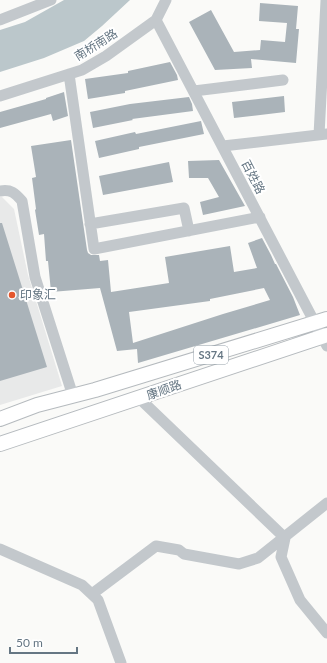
<svg xmlns="http://www.w3.org/2000/svg" width="327" height="663" viewBox="0 0 327 663" font-family="Lato,'Noto Sans SC',sans-serif">
<style>
.built{fill:#e8e9e9}
.water{fill:#bbc7cb}
.building{fill:#aab3b9;fill-rule:evenodd}
.lines{fill:none;stroke-linecap:round;stroke-linejoin:round}
.major-casing{stroke:#b5babe;stroke-width:16}
.minor{stroke:#c3c8cc;stroke-width:11}
.major{stroke:#fff;stroke-width:14}
.poi-dot{fill:#e4572e;stroke:#fff;stroke-width:1.5}
.labels{text-anchor:middle;stroke-width:4;stroke-linejoin:round;paint-order:stroke}
.shield{fill:#fff;stroke:#939fa8;stroke-width:1}
.shield-label{font-size:11px;font-weight:bold;fill:#657683}
.street-label{font-size:12px;fill:#657683;stroke:#fff}
.poi-label{font-size:12px;fill:#657683;stroke:#fff;text-anchor:start}
</style>
<rect width="100%" height="100%" fill="#fafaf8"/>
<path class="built" d="M 0,197 L 2,197 L 14,209 L 28,275 L 62,386 L 0,405 Z"/>
<path class="water" d="M 64,0 L 130,0 L 102,26 L 84,41 L 44,58 L 0,72 L 0,30 L 25,22 Z"/>
<path class="building" d="M 260,3 L 298,6 L 296,29 L 299,29 L 296,63 L 251,59 L 252,68 L 215,70 L 189,22 L 211,10 L 234,52 L 260,50 L 261,40 L 285,42 L 287,23 L 259,21 Z
M 170,62 L 177,75 L 178,80 L 125,91 L 125,93 L 88,99 L 85,79 L 128,73 L 128,71 Z
M 64,92 L 68,116 L 53,121 L 51,114 L 0,128 L 0,112 L 46,99 L 46,98 Z
M 284,96 L 285,112 L 234,118 L 232,102 Z
M 189,97 L 192,104 L 193,111 L 132,119 L 133,120 L 93,128 L 90,112 L 130,104 Z
M 201,121 L 204,134 L 139,147 L 139,149 L 99,158 L 95,141 L 135,132 L 136,134 Z
M 71,140 L 87,250 L 88,253 L 91,255 L 99,255 L 100,261 L 108,260 L 111,292 L 169,283 L 165,257 L 230,246 L 234,272 L 257,268 L 248,243 L 262,238 L 271,255 L 275,264 L 276,264 L 293,297 L 300,315 L 138,363 L 137,349 L 117,351 L 100,288 L 51,292 L 48,261 L 46,261 L 44,234 L 39,235 L 35,210 L 36,209 L 32,178 L 36,177 L 31,146 ZM 264,288 L 270,300 L 223,314 L 133,343 L 129,312 L 210,301 L 210,299 Z
M 219,160 L 245,206 L 203,215 L 200,202 L 219,197 L 208,178 L 189,178 L 188,161 Z
M 169,162 L 173,182 L 103,195 L 99,176 Z
M 0,223 L 2,223 L 47,367 L 0,381 Z"/>
<g class="lines">
<defs>
<path id="major" d="M 0,419 L 37,405 L 95,390 L 327,319
M 0,444 L 327,335"/>
</defs>
<use href="#major" class="major-casing"/>
<path class="minor" d="M 0,20 L 51,0
M 156,20 L 327,346
M 69,74 L 94,249 L 260,217
M 194,91 L 283,80
M 0,96 L 82,70 L 106,56 L 156,20 L 166,0
M 319,135 L 326,1 L 327,1
M 223,146 L 327,134
M 0,191 C 11,189 15,193 22,201 L 35,277 L 73,396
M 90,224 L 184,208 L 189,231
M 139,398 L 285,538 L 281,557 L 300,600 L 327,633
M 0,549 L 82,585 L 98,600 L 121,663
M 92,594 L 156,546 L 179,550 L 184,554 L 239,564 L 258,558 L 327,503"/>
<use href="#major" class="major"/>
</g>
<circle class="poi-dot" cx="12" cy="295" r="4"/>
<g class="labels">
<rect class="shield" x="194" y="346" width="34" height="18" rx="3"/>
<g class="shield-label">
<text x="211" y="359">S374</text>
</g>
<g class="street-label">
<text transform="translate(96 45) rotate(-32)" y="4">南桥南路</text>
<text transform="translate(253 177) rotate(63)" y="4">百姓路</text>
<text transform="translate(164 390) rotate(-19)" y="4">康顺路</text>
</g>
<g class="poi-label">
<text x="20" y="299">印象汇</text>
</g>
</g>
<path d="M10 647v6h67v-6" fill="none" stroke="#657683" stroke-width="2"/>
<text x="16" y="647" font-size="12" fill="#657683" stroke="#ffffff" stroke-width="3" paint-order="stroke">50 m</text>
</svg>
